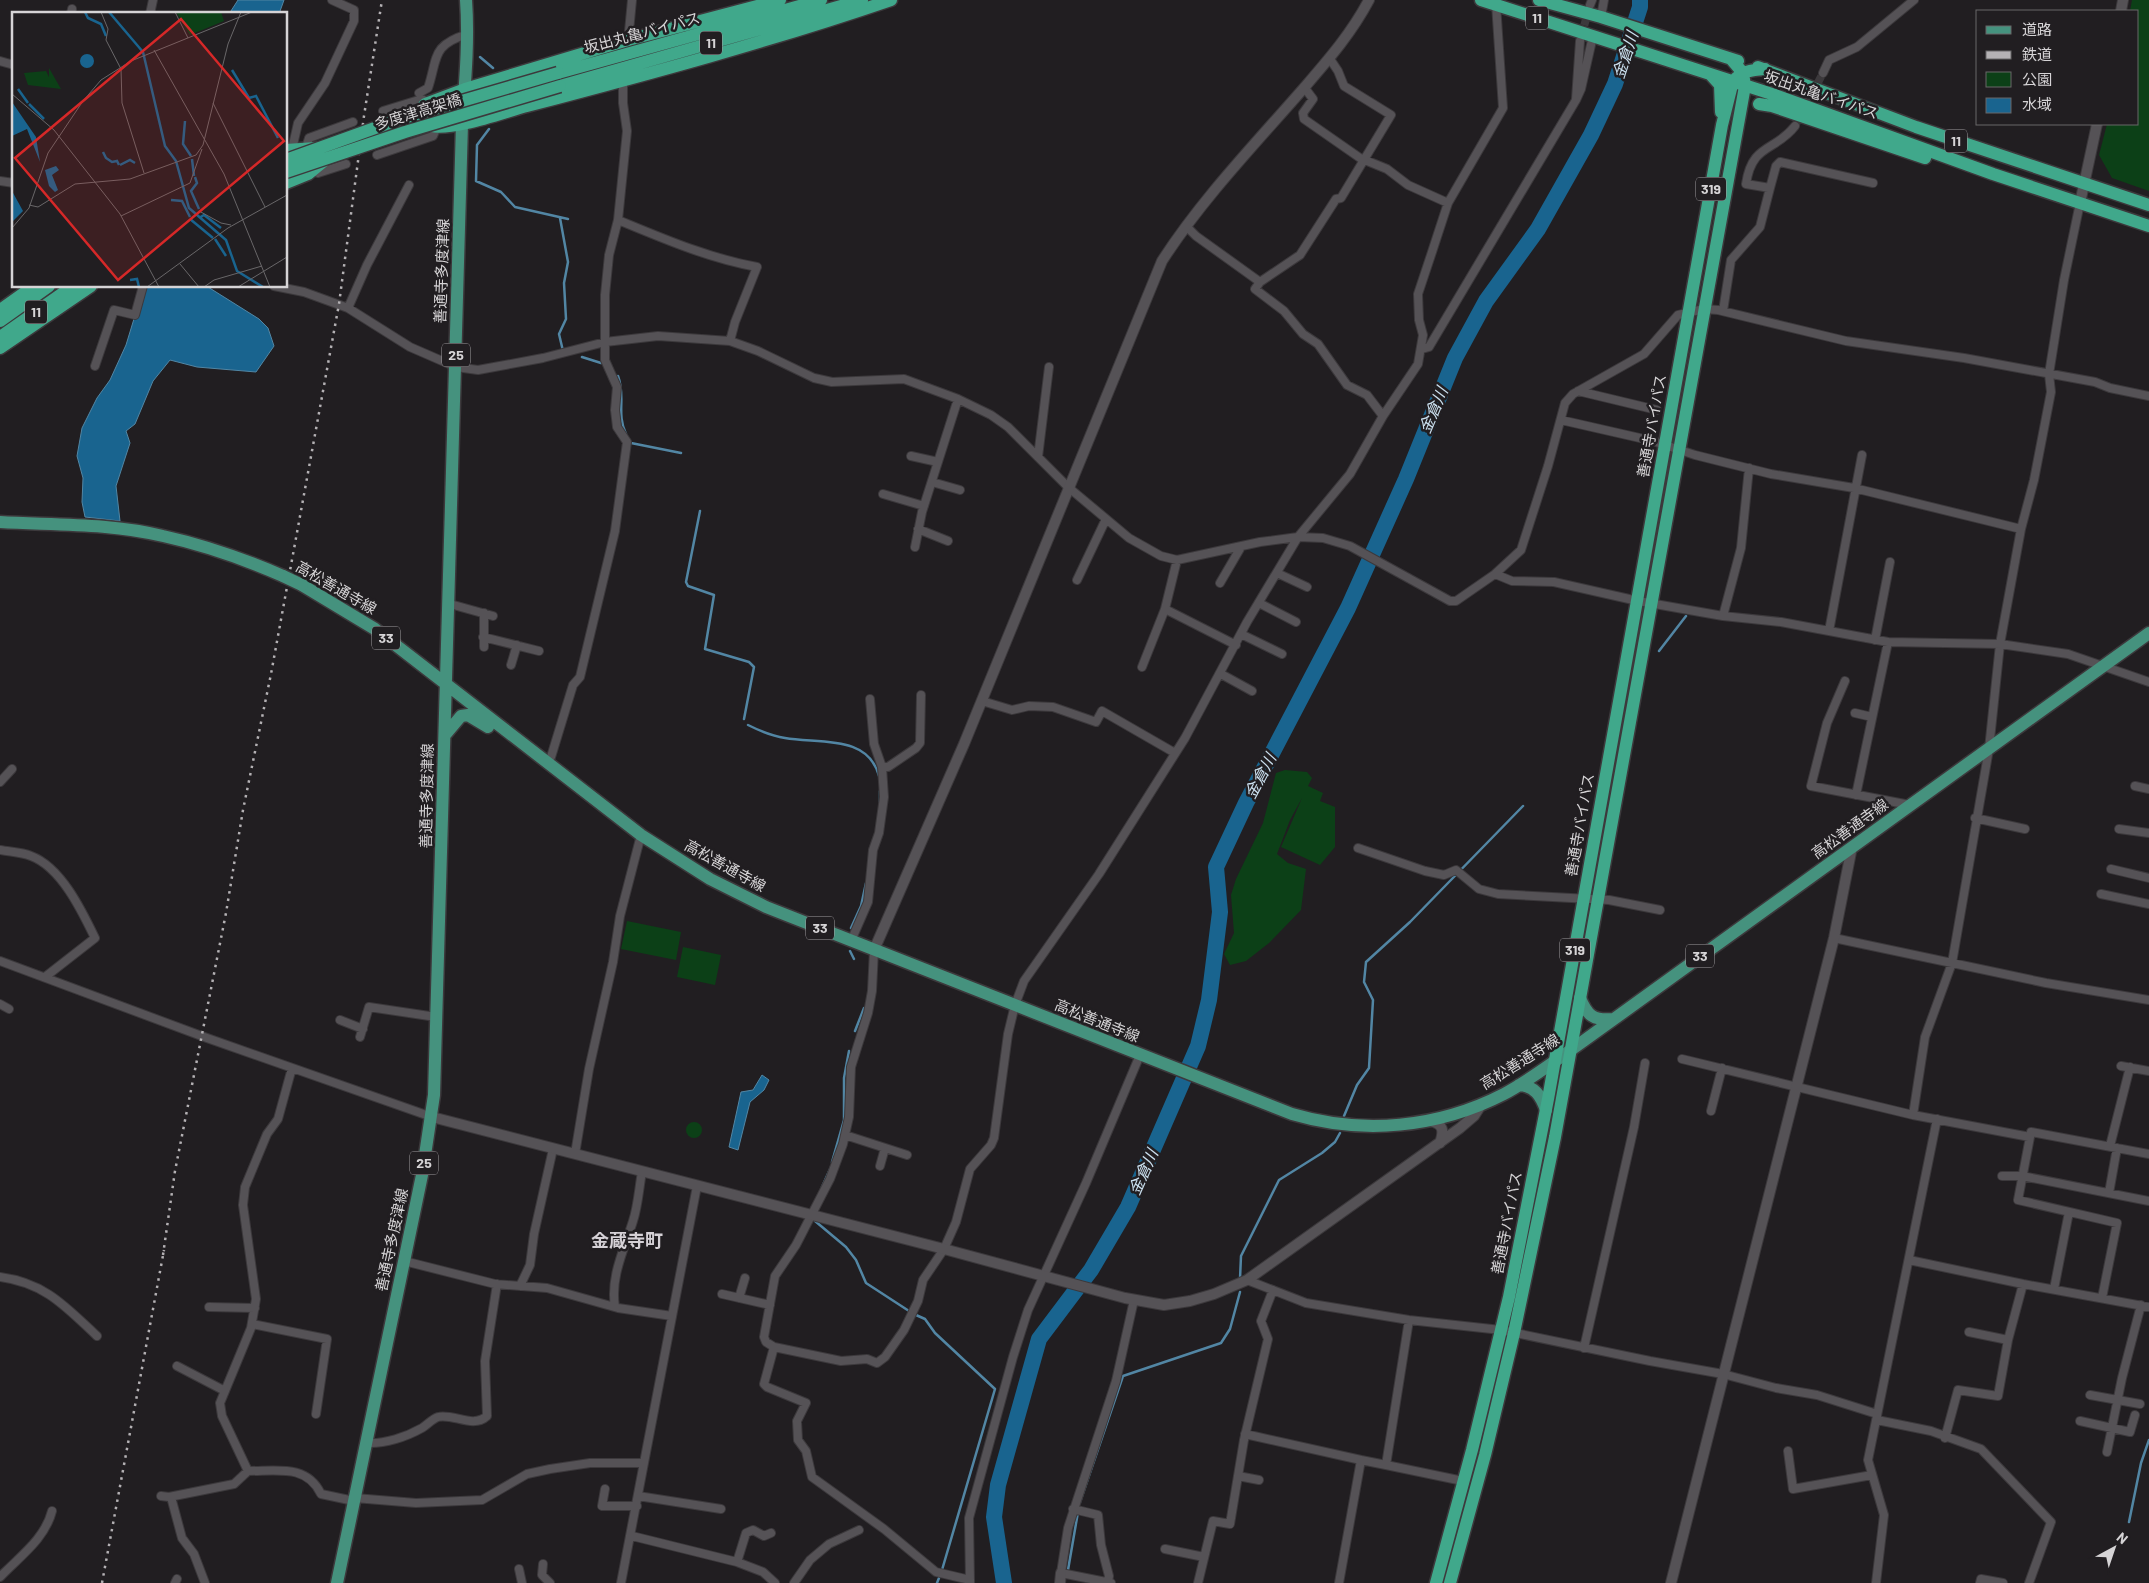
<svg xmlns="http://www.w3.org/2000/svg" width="2149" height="1583" viewBox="0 0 2149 1583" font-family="Barlow,'Noto Sans JP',sans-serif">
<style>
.green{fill:#0c4017}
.water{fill:#19648f;stroke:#5286a4}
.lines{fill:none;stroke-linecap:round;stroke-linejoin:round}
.stream{stroke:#5286a4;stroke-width:2.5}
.river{stroke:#19648f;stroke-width:16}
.minor-tunnel{stroke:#3c393c;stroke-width:8;stroke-dasharray:8 4;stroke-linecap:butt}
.minor-casing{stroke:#3c393c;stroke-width:10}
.tertiary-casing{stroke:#3c393c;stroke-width:12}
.primary-casing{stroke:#3c393c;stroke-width:15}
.trunk-casing{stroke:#3c393c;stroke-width:15}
.minor{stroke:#555256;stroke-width:8}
.tertiary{stroke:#555256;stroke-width:10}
.primary{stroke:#45927e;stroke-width:12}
.trunk{stroke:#40a88b;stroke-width:12}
.rail{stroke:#b4b1b4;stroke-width:2.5;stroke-dasharray:2.5 5;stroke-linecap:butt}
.primary-bridge-casing{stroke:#3c393c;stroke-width:15;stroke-linecap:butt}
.trunk-bridge-casing{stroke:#3c393c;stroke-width:15;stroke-linecap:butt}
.primary-bridge{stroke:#45927e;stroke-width:12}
.trunk-bridge{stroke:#40a88b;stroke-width:12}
.labels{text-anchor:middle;stroke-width:5;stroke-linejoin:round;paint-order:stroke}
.shield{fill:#211e21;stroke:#a09da0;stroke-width:1}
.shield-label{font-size:14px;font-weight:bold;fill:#d6d4d6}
.street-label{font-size:15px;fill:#d6d4d6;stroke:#211e21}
.water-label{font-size:16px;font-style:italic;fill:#cce1f0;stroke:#211e21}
.quarter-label{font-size:18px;font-weight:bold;fill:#d5d1d6;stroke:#211e21}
.inset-river{fill:none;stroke:#19648f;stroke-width:2.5}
.inset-road{fill:none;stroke:#696769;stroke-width:1}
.view{fill:#d62828;fill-opacity:0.15;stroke:#d62828;stroke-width:2.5}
.inset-edge{fill:none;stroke:#d6d4d6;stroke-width:2.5}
</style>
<rect width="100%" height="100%" fill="#211e21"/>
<path class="green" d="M 2132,0 L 2149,0 L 2149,191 L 2112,178 L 2099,155 L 2107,124 L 2138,124 L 2138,11 L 2130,11 Z
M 1285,770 L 1307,772 L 1312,778 L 1308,786 L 1323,793 L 1320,801 L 1335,807 L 1335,847 L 1320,865 L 1281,847 L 1302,798 L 1290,820 L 1277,854 L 1288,863 L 1306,869 L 1301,910 L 1269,943 L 1246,961 L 1230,965 L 1224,954 L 1234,933 L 1231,895 L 1236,879 L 1263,823 L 1276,773 Z
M 627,921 L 681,932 L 676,960 L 621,949 Z
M 683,947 L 721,955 L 715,985 L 677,977 Z
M686 1130a8 8 0 1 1 16 0a8 8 0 1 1-16 0Z"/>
<path class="water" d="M 238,0 L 284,0 L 279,14 L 229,14 Z
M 144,286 L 208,287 L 259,319 L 268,328 L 274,346 L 256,372 L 197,367 L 170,360 L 153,381 L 135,424 L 126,431 L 130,443 L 116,486 L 120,521 L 85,517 L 82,502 L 83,478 L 77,456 L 82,428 L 97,398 L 110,380 L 126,345 Z
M 762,1075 L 769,1080 L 764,1090 L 750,1102 L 738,1150 L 729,1147 L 741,1092 L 753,1090 Z"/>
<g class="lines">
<path class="stream" d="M 480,57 L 493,68
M 489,129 L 477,145 L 476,181 L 501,192 L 515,207 L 568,219
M 560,218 L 568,262 L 564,283 L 566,319 L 559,334 L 563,351
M 582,357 L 601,363
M 618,376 C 626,397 616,413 626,434
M 631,443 L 681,453
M 700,511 L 686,582 L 688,586 L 714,595 L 705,649 L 749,662 L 754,667 L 744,719
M 1659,651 L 1686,616
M 748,725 C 760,731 772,736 785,738 C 818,744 868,734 879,776
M 880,802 L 880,791
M 851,928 L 861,906 L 866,883
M 850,951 L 854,959
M 855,1031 L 864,1008
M 1344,1116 L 1357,1085 L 1369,1068 L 1373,1000 L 1364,982 L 1366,962 L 1410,922 L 1523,806
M 832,1162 L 844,1120 L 844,1078 L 849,1051
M 822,1187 L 831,1167
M 815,1221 L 846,1247 L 856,1260 L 866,1283 L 909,1311
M 1240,1279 L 1241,1256 L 1279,1180 L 1322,1153 L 1335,1142 L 1340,1133
M 916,1315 L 925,1319 L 935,1333 L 995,1389 L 942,1570
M 1080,1502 L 1123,1376 L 1221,1343 L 1230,1329 L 1240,1292
M 2129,1522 L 2141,1463 L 2149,1440
M 1068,1570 L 1078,1512
M 937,1583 L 939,1578"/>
<path class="river" d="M 1004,1583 L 994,1517 L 998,1485 L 1039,1339 L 1091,1270 L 1128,1207 L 1198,1046 L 1209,1000 L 1220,912 L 1216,867 L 1246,803 L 1348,608 L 1406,479 L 1455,358 L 1486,301 L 1538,229 L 1591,135 L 1615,84 L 1640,7 L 1640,0"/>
<path class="minor-tunnel" d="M 1581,37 L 1588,12
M 1795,126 L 1823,73"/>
<defs>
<path id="minor" d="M 1590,5 L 1592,0
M 71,14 L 72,9
M 150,14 L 153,0
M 1601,17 L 1604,0
M 628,42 L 632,0
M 1330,59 L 1338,71 L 1344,86 L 1391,115 L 1341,198 L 1336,199 L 1300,255 L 1260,282 L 1255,289 L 1284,311 L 1303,334 L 1318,344 L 1347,385 L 1367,395 L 1383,416
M 0,61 L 14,65
M 1823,73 L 1829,60 L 1857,47 L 1914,0
M 1304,87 L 1313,99 L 1303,113 L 1304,119 L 1360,158 L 1387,169 L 1408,185 L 1448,203
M 419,93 L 428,88 C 438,58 431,45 468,34
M 1576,99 L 1580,41
M 305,151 L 309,138 L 353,122
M 291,154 L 298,123 L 325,83 L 354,21 L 354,10 L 332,0
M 377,155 L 433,136 L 437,127 L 428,103 L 422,99 L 383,111
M 312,171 L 318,173 L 346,164
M 0,181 L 14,183
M 1770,188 L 1776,166 L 1780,162 L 1873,183
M 618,220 C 664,239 708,258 757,267 L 735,322 L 730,341
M 1186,226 L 1196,236 L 1260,282
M 274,286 L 304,292 L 348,308 L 410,347 L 456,367 L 478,370 L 543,358 L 605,342 L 658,336 L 730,341 L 758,351 L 814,378 L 832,382 L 904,379 L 958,399 L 991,415 L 1008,427 L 1068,487 L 1129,538 L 1161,556 L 1177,560 L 1260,542 L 1298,537 L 1323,538 L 1350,546 L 1450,601 L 1456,601 L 1495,574 L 1521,550 L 1548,466 L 1565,403 L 1573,394 L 1644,354 L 1678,315 L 1704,309 L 1718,310 L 1846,341 L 1964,358 L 2095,382 L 2110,388 L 2149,396
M 348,308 L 367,265 L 409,185
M 1723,311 L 1731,260 L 1760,227 L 1770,188 L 1746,184 C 1752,143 1775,152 1795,126
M 1422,349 L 1429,347 L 1576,100 L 1581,89 L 1593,36
M 95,366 L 114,310 L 135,315 L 143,286
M 1578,391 L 1657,410
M 1561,420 L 1653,441 L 1695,455 L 1771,474 L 1854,488 L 2021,529
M 911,456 L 938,462
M 1038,457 L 1049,367
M 932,482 L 960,490
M 883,494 L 924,506
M 918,529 L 948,541
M 915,547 L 922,512 L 958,399
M 1277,573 L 1307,587
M 1495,574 L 1512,581 L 1554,582 L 1638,601 L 1723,616 L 1781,622 L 1888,642 L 2000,644 L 2068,654 L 2149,682
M 1077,580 L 1106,519
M 1220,583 L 1241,547
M 1259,603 L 1296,622
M 450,604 L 493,616
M 1165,609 L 1236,645
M 1723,616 L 1741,548 L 1749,468
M 1829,631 L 1862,455
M 1241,634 L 1282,654
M 483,637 L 539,651
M 1875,640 L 1890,562
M 484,647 L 484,613
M 511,665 L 517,645
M 1142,667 L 1165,609 L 1177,560
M 1221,674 L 1252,691
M 1845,681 L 1827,723 L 1811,786 L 1910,805
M 982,701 L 1012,710 L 1029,706 L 1053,707 L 1096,722 L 1102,711 L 1175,753
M 1855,713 L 1872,717
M 551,757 L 573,685 L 580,677 L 615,531 L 627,442 L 617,427 L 615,410 L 617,387 L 605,360 L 605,295 L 609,255 L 618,220 L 627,131 L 623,103 L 623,77
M 882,767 L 888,767 L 916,748 L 920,743 L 921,695
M 0,782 L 12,769
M 2135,786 L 2149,789
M 1856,795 L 1888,642
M 1975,818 L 2025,829
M 2119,829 L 2149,833
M 1358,848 L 1425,871 L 1444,875 L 1456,870 L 1479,889 L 1498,894 L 1609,900 L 1660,910
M 0,850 C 10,852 21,852 31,856 C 61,867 82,911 95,938 L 45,977
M 2111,869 L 2149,878
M 2101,894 L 2149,904
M 1834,938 L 2046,983 L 2149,1000
M 851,941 L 868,902 L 873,850 L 879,833 L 884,797 L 882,767 L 874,744 L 870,699
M 874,950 L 872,991 L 868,1013 L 851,1067 L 849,1117 L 843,1144 L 830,1179 L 796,1245 L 775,1276 L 764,1337 L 766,1342 L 774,1347 L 764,1384 L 767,1387 L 806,1403 L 797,1421 L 798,1440 L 806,1451 L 812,1477 L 884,1529 L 936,1572 L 970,1580
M 0,961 L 207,1038 L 432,1117
M 0,1004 L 9,1009
M 340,1020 L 363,1029
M 360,1037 L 369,1007 L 436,1017
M 1682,1059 L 1913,1115 L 2030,1137 L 2031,1132 L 2149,1154
M 2121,1066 L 2149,1071
M 292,1068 L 278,1119 L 267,1134 L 245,1187 L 243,1205 L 256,1299 L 251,1328 L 220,1403 L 222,1416 L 248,1471 C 277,1471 307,1464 321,1494 L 354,1501
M 1711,1111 L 1722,1068
M 1913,1115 L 1925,1037 L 1952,963 L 1989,749 L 2000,644 L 2021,529 L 2034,480 L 2051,392 L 2049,374 L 2064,280 L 2080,203
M 845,1135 L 907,1155
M 2030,1137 L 2018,1200 L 2117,1223 L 2102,1298
M 2110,1146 L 2130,1067
M 575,1154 L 589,1069 L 613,962 L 620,916 L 641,835
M 880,1166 L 885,1148
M 2002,1176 L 2022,1176 L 2149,1201
M 2109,1193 L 2117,1148
M 1909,1260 L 2023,1284 L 2149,1307
M 404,1261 L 495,1284 L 547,1288 L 618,1308 L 672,1316
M 0,1277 C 45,1283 65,1306 97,1336
M 1247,1280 L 1306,1303 L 1409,1320 L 1501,1330 L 1650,1361 L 1723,1374 L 1776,1388 L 1817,1395 L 1877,1414 L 1877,1420
M 520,1286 L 530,1265 L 534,1234 L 553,1149
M 2054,1289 L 2069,1212
M 722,1294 L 770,1305
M 739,1298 L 745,1278
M 209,1307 L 255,1308
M 615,1307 C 610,1277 624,1250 633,1221 C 638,1206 639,1188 642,1172
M 252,1324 L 327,1339 L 316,1414
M 1969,1332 L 2008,1340
M 774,1347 L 841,1361 L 867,1359 L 877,1363 L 885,1357 L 904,1330 L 918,1301 L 923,1280 L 944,1249 L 956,1222 L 970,1169 L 991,1145 L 994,1138 L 1008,1034 L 1015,1005 L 1024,981 L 1099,874 L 1185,738 L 1247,622 L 1298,537 L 1350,474 L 1383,416 L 1418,364 L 1423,335 L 1419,320 L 1418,294 L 1431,255 L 1448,203 L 1503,108 L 1496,4
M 1584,1348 L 1634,1127 L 1645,1063
M 177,1366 L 225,1391
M 2090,1395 L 2140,1404
M 1877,1420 L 1931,1431 L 1981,1449 L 2051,1522 L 2029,1583
M 2080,1421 L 2130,1432 L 2135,1415
M 1245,1434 L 1361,1460
M 1945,1438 L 1958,1390 L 1998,1396 L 2008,1340 L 2023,1284
M 367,1443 C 385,1444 406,1437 422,1428 C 427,1425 432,1419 438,1417 C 453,1413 473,1429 487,1416 L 485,1361 L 497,1284
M 1788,1451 L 1793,1489 L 1872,1475
M 2107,1452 L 2122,1378 L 2141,1305
M 1386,1465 L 1463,1481
M 1238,1476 L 1259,1480
M 605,1489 L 602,1506 L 637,1506
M 161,1496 L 169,1497 L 234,1484 L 248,1471
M 638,1496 L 721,1509
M 171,1497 L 182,1538 L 194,1554 L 205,1583
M 355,1498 L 416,1503 L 482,1500 L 527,1474 L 550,1469 L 590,1463 L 644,1463
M 1073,1509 L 1098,1515 L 1101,1545 L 1109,1576 L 1108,1582
M 632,1536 L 737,1562 L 763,1572 L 775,1583
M 1165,1549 L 1204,1557
M 737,1562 L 746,1533 L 753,1530 L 764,1536 L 771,1533
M 543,1564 L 542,1575 L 550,1583
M 519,1569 L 522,1583
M 0,1577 C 19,1557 45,1539 52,1511
M 175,1583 L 177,1579
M 621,1583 L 697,1186
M 794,1583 L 810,1560 L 829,1544 L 859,1530
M 970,1583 L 969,1518 L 1013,1357 L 1028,1310 L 1086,1183 L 1140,1055
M 1111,1583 L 1061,1573 L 1068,1528 L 1116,1381 L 1134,1300
M 1198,1583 L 1213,1521 L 1230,1524 L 1244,1440 L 1268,1339 L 1261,1321 L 1273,1290
M 1339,1583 L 1361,1460 L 1386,1465 L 1409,1320
M 1876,1583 L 1884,1515 L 1868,1460 L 1937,1119
M 1980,1583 L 1981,1579 L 2003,1583"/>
<path id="tertiary" d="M 2121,11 L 2123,0
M 2080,203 L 2097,124
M 874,950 L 964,744 L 1162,261 C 1202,199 1255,144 1303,89 C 1328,60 1351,34 1369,0
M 432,1117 L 944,1249 L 1125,1298 L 1164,1305 L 1190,1301 L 1214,1294 L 1247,1280 L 1460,1128 L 1474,1116 L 1481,1105
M 1430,1121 C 1444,1124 1444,1131 1440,1143
M 1060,1583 L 1061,1573
M 1671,1583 L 1834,938 L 1852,847"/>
<path id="primary" d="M 0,522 C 54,525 111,523 163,536 C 204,545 244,559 283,576
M 302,585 L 375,629 L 641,835 L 710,879 L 766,907 L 1292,1114 C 1363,1135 1438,1128 1504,1094 C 1527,1082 1549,1065 1571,1050 L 2149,633
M 445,735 L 461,716 L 468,715 L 488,727
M 1580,998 C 1587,1015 1593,1021 1613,1019
M 1519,1085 C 1535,1086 1541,1096 1546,1110
M 337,1583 L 422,1175 L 434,1095 L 462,124 C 465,83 469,41 466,0"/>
<path id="trunk" d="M 1481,0 L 1775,95 L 1993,174 L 2149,226
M 1539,0 L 1601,17 L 1738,61
M 1758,67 L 1916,127 L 2149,205
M 558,73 L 821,0
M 1710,74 L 1720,85 L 1721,112
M 560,86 L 862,0
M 1759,104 L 1772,106 L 1925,158
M 414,120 L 425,104 L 465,89 L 628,40 L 780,0
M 431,126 C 453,131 504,112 527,106 C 649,74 771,41 891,0
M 286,150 L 316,148
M 286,183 L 308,174 L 325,160
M 0,310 L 34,286
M 0,321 L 49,286
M 0,337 L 73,286
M 0,348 L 91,286
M 1436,1583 L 1472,1450 L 1509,1297 L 1548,1099 L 1722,125 L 1733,81 C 1742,71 1751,70 1765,69
M 1450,1583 L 1485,1455 L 1514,1333 L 1555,1137 L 1745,86 L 1743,73 L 1732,60"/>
</defs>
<use href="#minor" class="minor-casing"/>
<use href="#tertiary" class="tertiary-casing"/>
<use href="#primary" class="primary-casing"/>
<use href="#trunk" class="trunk-casing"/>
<use href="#minor" class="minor"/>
<use href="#tertiary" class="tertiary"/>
<use href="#primary" class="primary"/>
<use href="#trunk" class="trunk"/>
<path class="rail" d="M 163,1255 L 175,1171 L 226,913 L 243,810 L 271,674 L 339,304 L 364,116 L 382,0
M 102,1583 L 164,1250"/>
<defs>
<path id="primary-bridge" d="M 283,576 L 302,585"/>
<path id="trunk-bridge" d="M 286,160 L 400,119 L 558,73
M 286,172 L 405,132 L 560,86"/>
</defs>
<use href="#primary-bridge" class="primary-bridge-casing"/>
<use href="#trunk-bridge" class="trunk-bridge-casing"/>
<use href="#primary-bridge" class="primary-bridge"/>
<use href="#trunk-bridge" class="trunk-bridge"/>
</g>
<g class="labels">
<g class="shield">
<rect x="1526" y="6.5" width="22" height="23" rx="4"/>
<rect x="700" y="31.5" width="22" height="23" rx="4"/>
<rect x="1945" y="129.5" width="22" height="23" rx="4"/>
<rect x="1696" y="177.5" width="30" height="23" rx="4"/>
<rect x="25" y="300.5" width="22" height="23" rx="4"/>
<rect x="442" y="343.5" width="28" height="23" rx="4"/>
<rect x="372" y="626.5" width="28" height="23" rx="4"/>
<rect x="806" y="916.5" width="28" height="23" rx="4"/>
<rect x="1560" y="938.5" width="30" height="23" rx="4"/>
<rect x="1686" y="944.5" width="28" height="23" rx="4"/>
<rect x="410" y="1151.5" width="28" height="23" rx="4"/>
</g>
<g class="shield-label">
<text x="1537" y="23">11</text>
<text x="711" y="48">11</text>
<text x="1956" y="146">11</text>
<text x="1711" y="194">319</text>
<text x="36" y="317">11</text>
<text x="456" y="360">25</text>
<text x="386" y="643">33</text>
<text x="820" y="933">33</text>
<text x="1575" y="955">319</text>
<text x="1700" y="961">33</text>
<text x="424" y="1168">25</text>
</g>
<g class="street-label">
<text transform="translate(642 33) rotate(-15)" y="5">坂出丸亀バイパス</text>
<text transform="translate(1821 95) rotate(19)" y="5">坂出丸亀バイパス</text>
<text transform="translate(418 112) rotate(-17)" y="5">多度津高架橋</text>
<text transform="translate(442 271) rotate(-88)" y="5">善通寺多度津線</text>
<text transform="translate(1652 426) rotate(-80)" y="5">善通寺バイパス</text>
<text transform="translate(336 588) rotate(30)" y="5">高松善通寺線</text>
<text transform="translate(427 796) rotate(-89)" y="5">善通寺多度津線</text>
<text transform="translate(1580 825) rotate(-80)" y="5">善通寺バイパス</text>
<text transform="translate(1850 829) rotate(-36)" y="5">高松善通寺線</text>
<text transform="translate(725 866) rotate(29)" y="5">高松善通寺線</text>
<text transform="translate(1097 1021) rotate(22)" y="5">高松善通寺線</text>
<text transform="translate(1520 1062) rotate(-32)" y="5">高松善通寺線</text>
<text transform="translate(1507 1223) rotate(-79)" y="5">善通寺バイパス</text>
<text transform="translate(392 1240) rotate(-78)" y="5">善通寺多度津線</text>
</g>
<g class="water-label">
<text transform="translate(1625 55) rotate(-72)" y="6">金倉川</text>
<text transform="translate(1433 410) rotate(-67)" y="6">金倉川</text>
<text transform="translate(1260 776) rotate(-62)" y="6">金倉川</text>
<text transform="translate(1143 1172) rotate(-66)" y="6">金倉川</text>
</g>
<g class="quarter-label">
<text x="627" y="1247">金蔵寺町</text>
</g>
</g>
<g transform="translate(12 12)">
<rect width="275" height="275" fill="#211e21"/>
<path d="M 164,0 L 209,0 L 212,9 L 178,23 ZM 37,56 L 49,77 L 16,73 L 12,61 L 34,59 L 37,65 Z" fill="#0c4017"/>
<path d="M68 49a7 7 0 1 1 14 0a7 7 0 1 1-14 0ZM 0,90 L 24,125 L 28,150 L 15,117 L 0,124 ZM 44,154 L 47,158 L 40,163 L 46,178 L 43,180 L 37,174 L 33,158 ZM 0,179 L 11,199 L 0,210 Z" fill="#19648f"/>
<path class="inset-river" d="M 73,0 L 76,6 L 89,12 L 94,24M 97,0 L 131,40 L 153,134 L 164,149 L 177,196 L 214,228 L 225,259 L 251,275M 220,58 L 237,86 L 244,84 L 266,126M 6,77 L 16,91M 17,92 L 32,107M 173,109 L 171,132 L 179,144M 91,140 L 94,146 L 100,150 L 105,149 L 107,153M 180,147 L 182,164M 108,153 L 118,148 L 123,151M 183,165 L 185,171 L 179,179 L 187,197M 159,188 L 170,189 L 178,205M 187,206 L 192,203 L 209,216M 178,207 L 201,226M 203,227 L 214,244M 118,268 L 125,267 L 127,275"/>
<path class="inset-road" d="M 89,0 L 96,17 L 94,28 L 109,57 L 110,91 L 132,161M 163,0 L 176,26M 142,38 L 212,162 L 258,275M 0,82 L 42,118 L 108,202 L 147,275M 201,91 L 253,195M 17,193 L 26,195 L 63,172 L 118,167 L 184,143 L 191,133 L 216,32 L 229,0M 187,199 L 209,211 L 219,213M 109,204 L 178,171 L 190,137M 0,216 L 17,196 L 36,141 L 71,89 L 89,68 L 119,49 L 240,0M 168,252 L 187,275M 135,275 L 216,216 L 275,183M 192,275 L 202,268 L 250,254M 226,275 L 275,245"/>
<path class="view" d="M 169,7 L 272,129 L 106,268 L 3,146 Z"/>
<rect width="275" height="275" class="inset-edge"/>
</g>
<rect x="1976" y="10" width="162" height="115" fill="#211e21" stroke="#696769"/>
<rect x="1986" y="26" width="25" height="8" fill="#45927e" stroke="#696769"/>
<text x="2022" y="35" font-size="15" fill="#d6d4d6">道路</text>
<rect x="1986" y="51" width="25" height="8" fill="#b4b1b4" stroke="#696769"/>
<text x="2022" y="60" font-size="15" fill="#d6d4d6">鉄道</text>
<rect x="1986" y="72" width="25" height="15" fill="#0c4017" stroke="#696769"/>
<text x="2022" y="85" font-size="15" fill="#d6d4d6">公園</text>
<rect x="1986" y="98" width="25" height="15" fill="#19648f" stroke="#696769"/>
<text x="2022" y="110" font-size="15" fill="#d6d4d6">水域</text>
<g transform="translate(2114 1548) rotate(40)" stroke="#211e21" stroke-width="4" paint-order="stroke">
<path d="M0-4L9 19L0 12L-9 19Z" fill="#d6d4d6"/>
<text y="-8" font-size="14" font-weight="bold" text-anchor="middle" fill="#d6d4d6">N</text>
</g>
</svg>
